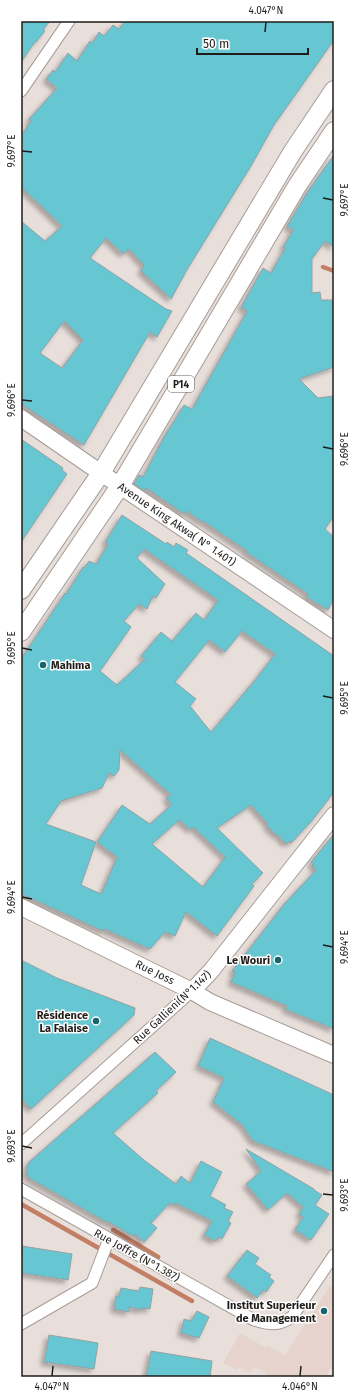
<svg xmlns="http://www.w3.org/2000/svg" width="355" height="1398" viewBox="0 0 355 1398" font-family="'Fira Sans',sans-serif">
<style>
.built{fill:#e5d3cc}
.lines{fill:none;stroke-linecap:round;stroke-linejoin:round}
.stream{stroke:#c27f65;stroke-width:4.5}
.building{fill:#66c6d2;stroke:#96a0a1;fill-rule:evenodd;filter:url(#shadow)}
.street-casing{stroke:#a59c98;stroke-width:13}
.secondary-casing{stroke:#a59c98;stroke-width:18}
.primary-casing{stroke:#a59c98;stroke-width:20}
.street{stroke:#fff;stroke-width:11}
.secondary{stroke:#fff;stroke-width:16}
.primary{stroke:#fff;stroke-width:18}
.ticks{fill:none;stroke:#1f1c1a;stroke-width:1.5}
.poi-dot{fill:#17656d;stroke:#fff;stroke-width:1.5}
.labels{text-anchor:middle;stroke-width:3;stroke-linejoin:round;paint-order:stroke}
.shield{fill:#fff;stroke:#62605f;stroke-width:1}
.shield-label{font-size:10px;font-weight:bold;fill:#1f1c1a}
.street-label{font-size:11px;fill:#1f1c1a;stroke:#fff}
.poi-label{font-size:11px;font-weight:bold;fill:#1f1c1a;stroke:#fff;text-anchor:end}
.neatline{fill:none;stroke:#1f1c1a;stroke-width:1.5}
.ticks-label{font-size:10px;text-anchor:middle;fill:#1f1c1a}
</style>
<defs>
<filter id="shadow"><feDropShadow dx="-3.5" dy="3.5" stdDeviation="2" flood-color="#0004"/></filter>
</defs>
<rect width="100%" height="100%" fill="#e8dfdb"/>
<path class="built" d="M 330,1286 L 334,1288 L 334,1363 L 325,1377 L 270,1377 L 266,1375 L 266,1372 L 254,1367 L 250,1373 L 239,1367 L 237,1370 L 223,1363 L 240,1333 L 266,1348 L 267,1345 L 285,1355 Z"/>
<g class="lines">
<path class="stream" d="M 323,267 L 334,271
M 21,1204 L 192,1301
M 113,1230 L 158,1257"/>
</g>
<path class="building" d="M 21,21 L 50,21 L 43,30 L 45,31 L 36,42 L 35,42 L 21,62 Z
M 125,21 L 334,21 L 334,40 L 274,125 L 251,166 L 188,268 L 171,299 L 141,271 L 144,265 L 129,249 L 123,254 L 106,238 L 90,258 L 166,309 L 172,311 L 157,337 L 150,332 L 84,445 L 21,404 L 21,221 L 45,241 L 62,226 L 21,187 L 21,136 L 31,121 L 29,119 L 57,88 L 46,79 L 53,70 L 55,72 L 68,53 L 77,61 L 90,41 L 92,43 L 99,32 L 104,36 L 113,25 L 119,29 ZM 64,321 L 83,340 L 62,368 L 40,353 Z
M 334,155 L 334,247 L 325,241 L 312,259 L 312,293 L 320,292 L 321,300 L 332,300 L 334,308 L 334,367 L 299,379 L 318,398 L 334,396 L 334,516 L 325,529 L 334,537 L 334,598 L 328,610 L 306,597 L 308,594 L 246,552 L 247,551 L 203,521 L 202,522 L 186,511 L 184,514 L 146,488 L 144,491 L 134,484 L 139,475 L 143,477 L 164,437 L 184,405 L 192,409 L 247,311 L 241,307 L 263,268 L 271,273 L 285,248 L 283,247 L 293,230 L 287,226 L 308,191 Z
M 21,439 L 63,468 L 62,470 L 67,474 L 21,542 Z
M 122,515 L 166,544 L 167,542 L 174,547 L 176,543 L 188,550 L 186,553 L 334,656 L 334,792 L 311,822 L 291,843 L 289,841 L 286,844 L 277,834 L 276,835 L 267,826 L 268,824 L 251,805 L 217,828 L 263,873 L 252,884 L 254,886 L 217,936 L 186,912 L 175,936 L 165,932 L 150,949 L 104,929 L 103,931 L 21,894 L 21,659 L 65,593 L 66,594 L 83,567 L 84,568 L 89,561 L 96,564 L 108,544 L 105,542 ZM 144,549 L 218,600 L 204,620 L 196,613 L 172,641 L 161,632 L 141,656 L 145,659 L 117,685 L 100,671 L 131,627 L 124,621 L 139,604 L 147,609 L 153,596 L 156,598 L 165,584 L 137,558 ZM 242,631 L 275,654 L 255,680 L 211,732 L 190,706 L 196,699 L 175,682 L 209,640 L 225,652 ZM 120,750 L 171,795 L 166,797 L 171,805 L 150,824 L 122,805 L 97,842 L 117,857 L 101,894 L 81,885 L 96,842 L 46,824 L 61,801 L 102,788 L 109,773 L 114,776 L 119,770 ZM 179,820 L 191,830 L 193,827 L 225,857 L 203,887 L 152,844 Z
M 334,834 L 334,1029 L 285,1009 L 287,1006 L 231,982 L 235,972 L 232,971 L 285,903 L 316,870 L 312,866 L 314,864 L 311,862 Z
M 21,960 L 57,978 L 135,1008 L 134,1015 L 31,1109 L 21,1098 Z
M 210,1038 L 334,1095 L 334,1172 L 253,1141 L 242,1125 L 213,1102 L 224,1078 L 198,1066 Z
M 155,1052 L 176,1072 L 156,1091 L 158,1093 L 113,1133 L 144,1160 L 176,1184 L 181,1176 L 190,1183 L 201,1161 L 222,1172 L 210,1196 L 226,1205 L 224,1208 L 233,1212 L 228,1221 L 231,1223 L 222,1239 L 219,1237 L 215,1241 L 204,1235 L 212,1221 L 175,1203 L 173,1205 L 170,1203 L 151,1223 L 157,1228 L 144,1242 L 135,1234 L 133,1236 L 107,1221 L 106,1222 L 29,1178 L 27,1175 L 26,1169 L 29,1162 Z
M 246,1149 L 314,1189 L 314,1190 L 322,1195 L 315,1205 L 329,1214 L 311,1240 L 295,1230 L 303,1217 L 299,1214 L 303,1207 L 287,1193 L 268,1210 L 246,1184 L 261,1171 Z
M 22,1246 L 72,1254 L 68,1280 L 21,1273 Z
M 247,1250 L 259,1258 L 255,1264 L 271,1275 L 269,1277 L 274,1281 L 266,1292 L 263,1290 L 257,1298 L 227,1276 Z
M 140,1287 L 153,1289 L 150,1309 L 142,1308 L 142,1310 L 129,1307 L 129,1312 L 114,1309 L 116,1296 L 119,1296 L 121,1288 L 139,1291 Z
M 197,1311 L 209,1317 L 199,1338 L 181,1333 L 184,1319 L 191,1321 Z
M 49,1335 L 98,1343 L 94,1369 L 44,1362 Z
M 151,1351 L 212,1361 L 210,1377 L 146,1377 Z"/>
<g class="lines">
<defs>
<path id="street" d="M 21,91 L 69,21
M 21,1144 L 192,991
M 21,1189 L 254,1320 C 270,1325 278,1326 292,1317 L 334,1255
M 21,1324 L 92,1283 L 109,1239"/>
<path id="secondary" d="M 21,418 L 101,473 L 334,630
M 21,907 L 192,991 L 210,1002 L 334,1055
M 192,991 L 211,971 L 334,815"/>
<path id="primary" d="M 21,590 L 101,473 L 293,151 L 334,90
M 21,632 L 120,486 L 297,186 L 334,131"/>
</defs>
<use href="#street" class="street-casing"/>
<use href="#secondary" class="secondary-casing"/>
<use href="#primary" class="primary-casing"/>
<use href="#street" class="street"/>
<use href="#secondary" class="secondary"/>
<use href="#primary" class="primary"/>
</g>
<path class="ticks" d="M 265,32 L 266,22M 22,151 L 32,152M 323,198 L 333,200M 22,400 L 32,401M 323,447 L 333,449M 22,648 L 32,650M 323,696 L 333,698M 22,897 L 32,899M 323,945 L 333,947M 22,1146 L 32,1148M 323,1194 L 333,1195M 52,1376 L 53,1366M 300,1376 L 301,1366"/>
<g class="poi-dot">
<circle cx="43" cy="665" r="4"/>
<circle cx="278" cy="960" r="4"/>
<circle cx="96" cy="1021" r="4"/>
<circle cx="324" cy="1311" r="4"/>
</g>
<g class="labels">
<rect class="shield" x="168" y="376" width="26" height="16" rx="3"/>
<g class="shield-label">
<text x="181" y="388">P14</text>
</g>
<g class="street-label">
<text transform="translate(177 524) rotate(34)" y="4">Avenue King Akwa( N° 1.401)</text>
<text transform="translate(155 972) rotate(26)" y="4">Rue Joss</text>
<text transform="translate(172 1007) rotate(-43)" y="4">Rue Gallieni(N°1.147)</text>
<text transform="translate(137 1255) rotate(29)" y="4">Rue Joffre (N°1.387)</text>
</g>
<g class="poi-label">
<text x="51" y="669" text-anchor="start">Mahima</text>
<text x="270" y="964">Le Wouri</text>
<text x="88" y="1019">Résidence<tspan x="88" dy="13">La Falaise</tspan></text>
<text x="316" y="1309">Institut Superieur<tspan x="316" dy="13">de Management</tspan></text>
</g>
</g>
<rect width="355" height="1398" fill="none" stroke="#ffffff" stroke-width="44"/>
<path d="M197 48v6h111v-6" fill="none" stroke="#1f1c1a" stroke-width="2"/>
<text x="203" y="48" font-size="12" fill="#1f1c1a" stroke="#ffffff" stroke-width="3" paint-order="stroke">50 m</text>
<rect x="22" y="22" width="311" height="1354" class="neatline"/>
<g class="ticks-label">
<text x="266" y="14">4.047°N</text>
<text transform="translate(11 151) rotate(-90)" y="4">9.697°E</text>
<text transform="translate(344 200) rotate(-90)" y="4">9.697°E</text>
<text transform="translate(11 400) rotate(-90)" y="4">9.696°E</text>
<text transform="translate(344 449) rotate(-90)" y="4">9.696°E</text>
<text transform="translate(11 648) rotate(-90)" y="4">9.695°E</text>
<text transform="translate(344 698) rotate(-90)" y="4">9.695°E</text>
<text transform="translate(11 897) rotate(-90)" y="4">9.694°E</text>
<text transform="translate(344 947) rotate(-90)" y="4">9.694°E</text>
<text transform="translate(11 1146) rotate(-90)" y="4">9.693°E</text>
<text transform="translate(344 1195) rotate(-90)" y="4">9.693°E</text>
<text x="52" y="1390">4.047°N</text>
<text x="300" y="1390">4.046°N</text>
</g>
</svg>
